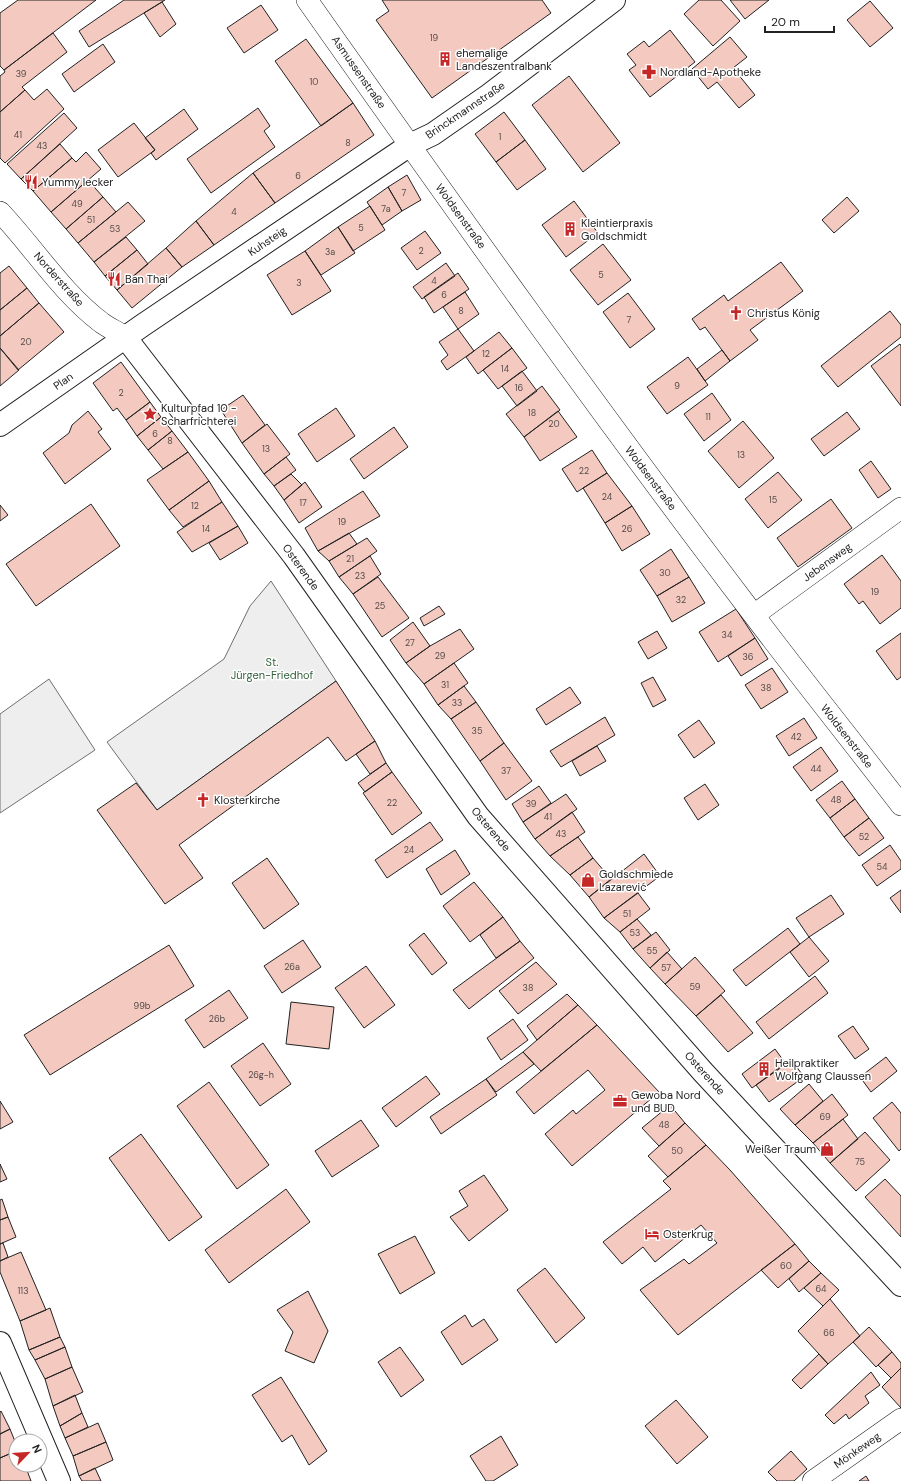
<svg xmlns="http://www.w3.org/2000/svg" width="901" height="1481" viewBox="0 0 901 1481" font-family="'DM Sans',sans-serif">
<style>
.green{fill:#eee;stroke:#6f6f6f}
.building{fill:#f3c9c0;stroke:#222}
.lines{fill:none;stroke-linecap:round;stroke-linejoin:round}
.minor-casing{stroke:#222;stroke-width:22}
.secondary-casing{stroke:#222;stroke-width:24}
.minor{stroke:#fff;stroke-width:21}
.secondary{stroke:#fff;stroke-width:22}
.labels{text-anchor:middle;stroke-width:3;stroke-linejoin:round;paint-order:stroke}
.number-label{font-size:9px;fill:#564c4a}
.poi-label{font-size:11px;fill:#222;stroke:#fff;text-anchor:start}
.street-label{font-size:11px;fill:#222;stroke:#fff}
.park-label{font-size:11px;fill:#2f5e38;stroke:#fff}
</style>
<rect width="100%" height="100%" fill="#fff"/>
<path class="green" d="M 271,581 L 336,681 L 157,810 L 107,742 L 224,659 L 250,606 Z
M 49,679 L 95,750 L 0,813 L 0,714 Z"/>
<path class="building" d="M 18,0 L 96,0 L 4,70 L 0,66 L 0,13 Z
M 124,0 L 165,0 L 89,47 L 79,31 Z
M 382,0 L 542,0 L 551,13 L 432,98 L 376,20 L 389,11 Z
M 699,0 L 721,0 L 740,21 L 713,46 L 684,14 Z
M 730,0 L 769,0 L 745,19 Z
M 870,1 L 893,28 L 870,47 L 847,20 Z
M 162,2 L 176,24 L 160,37 L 144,13 Z
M 261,5 L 278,30 L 244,53 L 227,28 Z
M 670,30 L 695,62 L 650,97 L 629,70 L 636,65 L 627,54 L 644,41 L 649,47 Z
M 53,33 L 67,52 L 22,87 L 25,90 L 0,112 L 0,76 L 5,72 L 4,70 Z
M 730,37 L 747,57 L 733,68 L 755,95 L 739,108 L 717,82 L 708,89 L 692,69 Z
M 306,39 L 353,103 L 321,126 L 275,61 Z
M 103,44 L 115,62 L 74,92 L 62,74 Z
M 569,76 L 620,143 L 583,172 L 532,105 Z
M 47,89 L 64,109 L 5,163 L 0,158 L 0,112 L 25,90 L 34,100 Z
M 353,103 L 374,135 L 275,203 L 253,173 Z
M 258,108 L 270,126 L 264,131 L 275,147 L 211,193 L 187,159 Z
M 184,109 L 198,129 L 156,160 L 151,153 L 155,150 L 145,138 Z
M 504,112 L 525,140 L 496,162 L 475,134 Z
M 64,113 L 77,128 L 21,179 L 7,164 Z
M 134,123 L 155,150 L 118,177 L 98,150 Z
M 525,140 L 546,169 L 517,190 L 496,162 Z
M 60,144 L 72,158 L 33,191 L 21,179 Z
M 86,152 L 101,169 L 51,212 L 33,191 L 72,158 L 76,162 Z
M 253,173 L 275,203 L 214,245 L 196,221 Z
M 407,175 L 421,200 L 402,211 L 388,187 Z
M 88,180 L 103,197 L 66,229 L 51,212 Z
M 388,187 L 402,211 L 382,225 L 367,202 Z
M 103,197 L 116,212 L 78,243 L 66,229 Z
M 847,197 L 859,211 L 834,233 L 822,220 Z
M 574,201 L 598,233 L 566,257 L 542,225 Z
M 128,202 L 145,221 L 94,262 L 78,243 Z
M 370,206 L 385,230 L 353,251 L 338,227 Z
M 196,221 L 214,245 L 182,267 L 166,248 Z
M 338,227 L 355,253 L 321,275 L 305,251 Z
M 425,231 L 441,253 L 417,270 L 401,248 Z
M 126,237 L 137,250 L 105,276 L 94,262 Z
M 603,244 L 631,280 L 598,305 L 570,270 Z
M 166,248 L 182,267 L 132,308 L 117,290 Z
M 137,250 L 148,264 L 117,290 L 105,276 Z
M 305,251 L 331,291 L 292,315 L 267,275 Z
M 781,262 L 803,291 L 750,330 L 758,340 L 730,361 L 705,327 L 700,330 L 692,319 L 724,295 L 728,301 Z
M 446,263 L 455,276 L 422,299 L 413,287 Z
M 9,266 L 27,288 L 0,310 L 0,273 Z
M 458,273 L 469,289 L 434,313 L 424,297 Z
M 27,288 L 39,303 L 0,336 L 0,310 Z
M 465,292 L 479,314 L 458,329 L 443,307 Z
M 628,293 L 655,329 L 630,348 L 603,312 Z
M 39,303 L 64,332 L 18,370 L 0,348 L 0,336 Z
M 890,311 L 901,325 L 901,337 L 838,387 L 821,366 Z
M 458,329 L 474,351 L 447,370 L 441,361 L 448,355 L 439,342 Z
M 499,332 L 512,348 L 478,374 L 466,357 Z
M 900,344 L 901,346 L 901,406 L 871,366 Z
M 0,348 L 19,370 L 0,386 Z
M 512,348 L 527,368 L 498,389 L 483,370 Z
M 722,350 L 730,361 L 705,381 L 697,369 Z
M 688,357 L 708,385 L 667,414 L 647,387 Z
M 121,362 L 150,402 L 126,420 L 117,408 L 113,411 L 93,383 Z
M 522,371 L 537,391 L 517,406 L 502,386 Z
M 542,386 L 560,410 L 524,437 L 506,414 Z
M 712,393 L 731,420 L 704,441 L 684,414 Z
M 243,395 L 265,425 L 242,443 L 221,410 Z
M 150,402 L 161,417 L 137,436 L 126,420 Z
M 336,408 L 355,436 L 317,462 L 298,434 Z
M 88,411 L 102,429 L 98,432 L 111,449 L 65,484 L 43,453 L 69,433 L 72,425 Z
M 558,411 L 577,437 L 540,461 L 524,437 Z
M 847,412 L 860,429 L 824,456 L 811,439 Z
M 161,417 L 172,431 L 148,450 L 137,436 Z
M 743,421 L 774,458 L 739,488 L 708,451 Z
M 267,424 L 290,454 L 264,474 L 242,443 Z
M 394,427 L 408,447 L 364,479 L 350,459 Z
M 172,431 L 188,452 L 163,469 L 148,450 Z
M 592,450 L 607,473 L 577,492 L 562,469 Z
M 188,452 L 209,481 L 169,510 L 147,480 Z
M 286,457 L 296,470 L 274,486 L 264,474 Z
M 871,461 L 891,489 L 878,498 L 859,470 Z
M 778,472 L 802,500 L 768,528 L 745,499 Z
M 607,473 L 632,506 L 605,523 L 583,488 Z
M 291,474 L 302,485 L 284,500 L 274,486 Z
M 209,481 L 222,502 L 183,527 L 169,510 Z
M 305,482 L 322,507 L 299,523 L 284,500 Z
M 363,491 L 380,516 L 318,551 L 305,528 Z
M 831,499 L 852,528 L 798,567 L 777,538 Z
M 222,502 L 238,526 L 192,552 L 177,532 Z
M 91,504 L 120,546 L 36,606 L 6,564 Z
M 0,505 L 8,515 L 0,521 Z
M 632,506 L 650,534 L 622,551 L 605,523 Z
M 238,526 L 248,543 L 220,560 L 209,543 Z
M 349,533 L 357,544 L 329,561 L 318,551 Z
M 367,538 L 377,551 L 339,577 L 329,561 Z
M 671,549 L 689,577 L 657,596 L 640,570 Z
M 882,555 L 901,581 L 901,608 L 880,624 L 863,601 L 859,604 L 844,584 Z
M 370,556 L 381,574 L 353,594 L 339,577 Z
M 378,577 L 409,618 L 382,637 L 353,594 Z
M 689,577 L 705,603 L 672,622 L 657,596 Z
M 439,606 L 445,614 L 424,626 L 420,618 Z
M 736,609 L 755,638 L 718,662 L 699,632 Z
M 413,622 L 430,646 L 406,663 L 390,640 Z
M 460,629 L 474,649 L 424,684 L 406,663 L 430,646 Z
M 657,631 L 667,648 L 648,659 L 638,642 Z
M 901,633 L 901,677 L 897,680 L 876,651 Z
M 755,638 L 768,659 L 741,676 L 728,656 Z
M 454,663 L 468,683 L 438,705 L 424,684 Z
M 772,668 L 788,692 L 761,709 L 745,685 Z
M 653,677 L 666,700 L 653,707 L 641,683 Z
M 336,681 L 375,741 L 346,761 L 328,737 L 179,845 L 203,878 L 165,904 L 97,810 L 136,783 L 157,810 Z
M 464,686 L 476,702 L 451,719 L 438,705 Z
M 570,687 L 581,703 L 546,725 L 536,709 Z
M 476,702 L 504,743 L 480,761 L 451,719 Z
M 605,717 L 615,735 L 561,767 L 550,751 Z
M 804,718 L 817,738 L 789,756 L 776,736 Z
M 699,720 L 715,743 L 694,758 L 678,735 Z
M 375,741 L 386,763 L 370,774 L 356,754 Z
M 504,743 L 532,781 L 506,800 L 480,761 Z
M 597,746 L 606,761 L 580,776 L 572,761 Z
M 821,747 L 838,771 L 811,791 L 793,767 Z
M 386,763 L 392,772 L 365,792 L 358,783 Z
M 392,772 L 422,813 L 392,835 L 363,793 Z
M 842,781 L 855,799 L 830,818 L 816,800 Z
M 705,784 L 719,805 L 698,820 L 684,798 Z
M 539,786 L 551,803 L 523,822 L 512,804 Z
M 566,794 L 577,809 L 535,839 L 523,822 Z
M 855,799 L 869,818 L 844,837 L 830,818 Z
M 572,812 L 585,832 L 550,856 L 535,839 Z
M 869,818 L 884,838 L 859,856 L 844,837 Z
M 430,822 L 443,840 L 387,878 L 375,860 Z
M 578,837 L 593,858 L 570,875 L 550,856 Z
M 890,845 L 901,861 L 901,869 L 877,886 L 862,865 Z
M 455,850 L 470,874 L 441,895 L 426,869 Z
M 644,854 L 660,876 L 604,918 L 589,897 Z
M 267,858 L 299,904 L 264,929 L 232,883 Z
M 593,858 L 611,879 L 589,897 L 570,875 Z
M 474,882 L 503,917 L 470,942 L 443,906 Z
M 901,890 L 901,913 L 890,898 Z
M 638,893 L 650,909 L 620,932 L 604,918 Z
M 831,895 L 844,914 L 809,937 L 796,918 Z
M 503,917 L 520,941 L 496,958 L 480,935 Z
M 637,919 L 651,935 L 633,949 L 620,932 Z
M 788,928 L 800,944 L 746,986 L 733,970 Z
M 656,932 L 670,950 L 650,968 L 633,949 Z
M 424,933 L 447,963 L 432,975 L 409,945 Z
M 809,937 L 829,961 L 809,977 L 790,952 Z
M 303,940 L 321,967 L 282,993 L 264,966 Z
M 520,941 L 534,958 L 469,1009 L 453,990 Z
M 169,945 L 194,986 L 50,1075 L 24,1035 Z
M 667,952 L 682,969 L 665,984 L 650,968 Z
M 695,957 L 725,991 L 696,1016 L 665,984 Z
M 536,962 L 557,984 L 518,1014 L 499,991 Z
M 366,966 L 395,1005 L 364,1028 L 335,988 Z
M 815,976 L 828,993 L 769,1039 L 756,1022 Z
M 229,990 L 248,1018 L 204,1048 L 185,1020 Z
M 567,994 L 578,1005 L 537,1040 L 527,1026 Z
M 721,995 L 753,1033 L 728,1052 L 696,1016 Z
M 291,1002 L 334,1007 L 329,1049 L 286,1044 Z
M 578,1005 L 597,1025 L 541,1071 L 523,1052 Z
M 513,1019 L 528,1040 L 501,1060 L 487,1038 Z
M 597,1025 L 659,1092 L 572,1166 L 545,1134 L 573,1110 L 576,1114 L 605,1090 L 588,1070 L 534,1114 L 516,1092 Z
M 853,1026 L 869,1049 L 855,1059 L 838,1036 Z
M 263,1043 L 291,1084 L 260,1106 L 231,1066 Z
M 775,1049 L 786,1064 L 752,1088 L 742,1074 Z
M 523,1052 L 534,1064 L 496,1092 L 486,1079 Z
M 886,1057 L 897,1071 L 871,1092 L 860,1077 Z
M 791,1059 L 804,1077 L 769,1102 L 756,1085 Z
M 426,1076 L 440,1094 L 396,1127 L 382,1108 Z
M 486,1079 L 497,1095 L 441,1134 L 430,1117 Z
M 209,1082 L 269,1165 L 237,1189 L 177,1106 Z
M 809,1084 L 823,1101 L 795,1125 L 780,1109 Z
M 832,1094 L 848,1115 L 813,1143 L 795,1125 Z
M 0,1101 L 13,1122 L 0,1129 Z
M 892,1102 L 901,1113 L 901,1149 L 899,1151 L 873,1118 Z
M 670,1105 L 685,1123 L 659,1146 L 642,1128 Z
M 843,1119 L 858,1139 L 830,1163 L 813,1143 Z
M 361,1120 L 379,1146 L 332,1177 L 315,1151 Z
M 685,1123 L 706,1145 L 668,1177 L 648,1156 Z
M 865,1132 L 890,1160 L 856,1191 L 830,1163 Z
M 141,1134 L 202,1217 L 169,1241 L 109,1158 Z
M 706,1145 L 730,1170 L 795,1244 L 678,1335 L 640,1290 L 684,1259 L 689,1264 L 717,1243 L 701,1225 L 655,1262 L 643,1247 L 622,1264 L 603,1242 L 671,1189 L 663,1181 Z
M 0,1164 L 7,1179 L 0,1182 Z
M 484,1175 L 508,1210 L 469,1241 L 450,1217 L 468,1206 L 459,1191 Z
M 885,1179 L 901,1196 L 901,1237 L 865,1197 Z
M 286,1189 L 310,1222 L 229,1283 L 205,1250 Z
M 2,1199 L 8,1217 L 0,1220 L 0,1200 Z
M 8,1217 L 16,1237 L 0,1244 L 0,1220 Z
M 415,1236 L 435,1273 L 400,1294 L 378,1254 Z
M 3,1243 L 8,1257 L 0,1261 L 0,1244 Z
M 795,1244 L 809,1261 L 778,1288 L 761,1270 Z
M 21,1252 L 46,1310 L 20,1321 L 0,1272 L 0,1261 Z
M 809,1261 L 821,1273 L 799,1292 L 789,1279 Z
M 545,1268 L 585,1318 L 556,1343 L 517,1290 Z
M 821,1273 L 839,1290 L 823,1306 L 804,1288 Z
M 308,1291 L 328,1331 L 314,1363 L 285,1351 L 293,1332 L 277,1310 Z
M 830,1299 L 860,1336 L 828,1364 L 798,1331 Z
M 50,1308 L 60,1337 L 29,1350 L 20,1321 Z
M 465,1315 L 472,1327 L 484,1319 L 498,1340 L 462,1365 L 441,1332 Z
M 869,1327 L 892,1352 L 876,1367 L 853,1342 Z
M 60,1337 L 65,1347 L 35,1360 L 29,1350 Z
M 65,1347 L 72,1367 L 45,1379 L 35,1360 Z
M 400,1347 L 424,1380 L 401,1397 L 378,1362 Z
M 892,1352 L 901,1363 L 901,1368 L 891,1378 L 878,1365 Z
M 819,1354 L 828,1364 L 801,1389 L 792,1380 Z
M 72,1367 L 83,1392 L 53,1406 L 45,1379 Z
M 901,1368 L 901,1408 L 882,1387 Z
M 871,1372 L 880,1385 L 865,1396 L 869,1403 L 849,1419 L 846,1414 L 834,1424 L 825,1415 Z
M 281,1377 L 327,1451 L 309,1465 L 292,1435 L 282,1442 L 252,1395 Z
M 75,1395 L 82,1413 L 60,1426 L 53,1406 Z
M 676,1400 L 708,1437 L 677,1464 L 645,1426 Z
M 1,1411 L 10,1429 L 0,1434 L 0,1412 Z
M 82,1413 L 88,1427 L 65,1438 L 60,1426 Z
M 98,1423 L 106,1442 L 73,1456 L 65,1438 Z
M 10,1429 L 16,1444 L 16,1451 L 0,1458 L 0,1434 Z
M 501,1436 L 518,1465 L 493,1481 L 486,1481 L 470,1456 Z
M 106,1442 L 113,1460 L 79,1476 L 73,1456 Z
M 16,1451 L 16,1465 L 25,1465 L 31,1481 L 0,1481 L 0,1458 Z
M 791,1451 L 807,1469 L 794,1481 L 777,1481 L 768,1472 Z
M 95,1468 L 101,1481 L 82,1481 L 79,1476 Z
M 866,1476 L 869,1481 L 859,1481 Z"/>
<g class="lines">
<defs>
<path id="minor" d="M 307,0 C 453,207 600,413 753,614 C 801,678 852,741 901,805
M 0,212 C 34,248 62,293 102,323 C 109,328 118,332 125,337
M 754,615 L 901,508
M 813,1481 L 901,1419"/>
<path id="secondary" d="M 125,337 L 294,556 L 478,816 L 703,1072 L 901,1285
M 0,425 L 143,325 L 410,145 L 433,134 L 489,95 L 614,0
M 0,1343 L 59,1481"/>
</defs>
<use href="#minor" class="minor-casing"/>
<use href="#secondary" class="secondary-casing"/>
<use href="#minor" class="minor"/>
<use href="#secondary" class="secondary"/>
</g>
<defs>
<symbol id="building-bare" viewBox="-9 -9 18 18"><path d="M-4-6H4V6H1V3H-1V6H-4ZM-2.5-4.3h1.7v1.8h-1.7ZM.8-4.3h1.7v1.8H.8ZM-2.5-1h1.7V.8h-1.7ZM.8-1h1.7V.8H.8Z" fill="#c62828" stroke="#fff" stroke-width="2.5" paint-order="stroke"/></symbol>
<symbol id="pharmacy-bare" viewBox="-9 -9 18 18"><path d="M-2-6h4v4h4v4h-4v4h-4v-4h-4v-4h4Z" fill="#c62828" stroke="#fff" stroke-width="2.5" paint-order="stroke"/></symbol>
<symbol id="restaurant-bare" viewBox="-9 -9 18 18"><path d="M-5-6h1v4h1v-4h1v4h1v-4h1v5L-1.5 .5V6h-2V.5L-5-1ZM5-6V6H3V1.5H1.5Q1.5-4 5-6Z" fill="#c62828" stroke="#fff" stroke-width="2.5" paint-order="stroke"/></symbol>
<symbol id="church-bare" viewBox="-9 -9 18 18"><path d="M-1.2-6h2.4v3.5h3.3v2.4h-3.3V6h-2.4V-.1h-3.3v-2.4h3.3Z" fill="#c62828" stroke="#fff" stroke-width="2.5" paint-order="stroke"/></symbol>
<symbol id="sight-bare" viewBox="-9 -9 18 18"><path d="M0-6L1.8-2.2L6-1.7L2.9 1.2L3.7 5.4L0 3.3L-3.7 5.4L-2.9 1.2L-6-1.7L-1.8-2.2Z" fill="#c62828" stroke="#fff" stroke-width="2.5" paint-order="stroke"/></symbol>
<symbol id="shop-bare" viewBox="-9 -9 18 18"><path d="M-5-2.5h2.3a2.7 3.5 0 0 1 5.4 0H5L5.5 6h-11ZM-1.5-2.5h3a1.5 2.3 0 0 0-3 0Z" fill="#c62828" stroke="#fff" stroke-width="2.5" paint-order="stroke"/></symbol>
<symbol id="office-bare" viewBox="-9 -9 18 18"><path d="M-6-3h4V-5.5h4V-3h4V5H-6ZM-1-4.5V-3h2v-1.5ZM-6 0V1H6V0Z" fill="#c62828" stroke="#fff" stroke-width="2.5" paint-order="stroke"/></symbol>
<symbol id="hotel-bare" viewBox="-9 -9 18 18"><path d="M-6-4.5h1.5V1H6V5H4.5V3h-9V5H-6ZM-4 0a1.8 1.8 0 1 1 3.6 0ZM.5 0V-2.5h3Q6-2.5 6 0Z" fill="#c62828" stroke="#fff" stroke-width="2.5" paint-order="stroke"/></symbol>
</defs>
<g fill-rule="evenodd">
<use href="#building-bare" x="435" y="49" width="20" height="20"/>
<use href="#pharmacy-bare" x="639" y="62" width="20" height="20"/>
<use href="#restaurant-bare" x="21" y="172" width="20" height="20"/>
<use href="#building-bare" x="560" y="219" width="20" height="20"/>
<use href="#restaurant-bare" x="104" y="269" width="20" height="20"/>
<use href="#church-bare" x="726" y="303" width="20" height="20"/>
<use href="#sight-bare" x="140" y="404" width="20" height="20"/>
<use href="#church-bare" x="193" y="790" width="20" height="20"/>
<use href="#shop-bare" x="578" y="870" width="20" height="20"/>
<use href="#building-bare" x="754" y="1059" width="20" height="20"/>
<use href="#office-bare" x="610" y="1091" width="20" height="20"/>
<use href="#shop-bare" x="817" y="1139" width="20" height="20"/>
<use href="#hotel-bare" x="642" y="1224" width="20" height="20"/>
</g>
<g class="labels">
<g class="number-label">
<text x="434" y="41">19</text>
<text x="21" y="77">39</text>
<text x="314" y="85">10</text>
<text x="18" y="138">41</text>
<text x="500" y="140">1</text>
<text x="348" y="146">8</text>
<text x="42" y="149">43</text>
<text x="298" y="179">6</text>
<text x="404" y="196">7</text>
<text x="77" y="207">49</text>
<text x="386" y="212">7a</text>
<text x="234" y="215">4</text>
<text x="91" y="223">51</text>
<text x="361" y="231">5</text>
<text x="115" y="232">53</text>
<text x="421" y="254">2</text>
<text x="330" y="255">3a</text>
<text x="601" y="278">5</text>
<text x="434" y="284">4</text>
<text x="299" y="286">3</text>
<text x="444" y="298">6</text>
<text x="461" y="314">8</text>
<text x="629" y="323">7</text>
<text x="26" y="345">20</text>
<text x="486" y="357">12</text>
<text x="505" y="372">14</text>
<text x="677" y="389">9</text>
<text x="519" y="391">16</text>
<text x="121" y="396">2</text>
<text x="532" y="416">18</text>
<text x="708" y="420">11</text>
<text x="554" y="427">20</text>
<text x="155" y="437">6</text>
<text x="170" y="444">8</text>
<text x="266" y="452">13</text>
<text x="741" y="458">13</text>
<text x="584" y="474">22</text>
<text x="607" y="500">24</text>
<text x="773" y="503">15</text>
<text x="303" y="506">17</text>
<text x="195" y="509">12</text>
<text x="342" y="525">19</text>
<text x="206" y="532">14</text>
<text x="627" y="532">26</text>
<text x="350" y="562">21</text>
<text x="665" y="576">30</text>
<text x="360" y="579">23</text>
<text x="875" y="595">19</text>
<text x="681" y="603">32</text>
<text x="380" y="609">25</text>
<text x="727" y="638">34</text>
<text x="410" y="646">27</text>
<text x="440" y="659">29</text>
<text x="748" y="660">36</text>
<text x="445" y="688">31</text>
<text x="766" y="691">38</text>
<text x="457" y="706">33</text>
<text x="477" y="734">35</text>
<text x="796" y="740">42</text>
<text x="816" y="772">44</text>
<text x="506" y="774">37</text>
<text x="836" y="803">48</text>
<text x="392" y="806">22</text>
<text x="531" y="807">39</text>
<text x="548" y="820">41</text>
<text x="561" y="837">43</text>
<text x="864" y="840">52</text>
<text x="409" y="853">24</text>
<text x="882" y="870">54</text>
<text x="627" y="917">51</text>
<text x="635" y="936">53</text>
<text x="652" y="954">55</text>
<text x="292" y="970">26a</text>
<text x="666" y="971">57</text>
<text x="695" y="990">59</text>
<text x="528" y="991">38</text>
<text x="142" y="1009">99b</text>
<text x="217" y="1022">26b</text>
<text x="261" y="1078">26g-h</text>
<text x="825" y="1120">69</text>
<text x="664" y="1128">48</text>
<text x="677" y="1154">50</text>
<text x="860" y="1165">75</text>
<text x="786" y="1269">60</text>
<text x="821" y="1292">64</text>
<text x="23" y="1294">113</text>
<text x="829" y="1336">66</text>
</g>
<g class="poi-label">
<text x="456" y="57">ehemalige<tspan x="456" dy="13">Landeszentralbank</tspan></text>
<text x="660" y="76">Nordland-Apotheke</text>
<text x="42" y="186">Yummy lecker</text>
<text x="581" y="227">Kleintierpraxis<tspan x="581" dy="13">Goldschmidt</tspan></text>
<text x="125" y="283">Ban Thai</text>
<text x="747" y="317">Christus König</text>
<text x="161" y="412">Kulturpfad 10 -<tspan x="161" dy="13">Scharfrichterei</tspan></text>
<text x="214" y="804">Klosterkirche</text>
<text x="599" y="878">Goldschmiede<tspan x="599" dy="13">Lazarević</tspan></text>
<text x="775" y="1067">Heilpraktiker<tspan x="775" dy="13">Wolfgang Claussen</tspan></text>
<text x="631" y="1099">Gewoba Nord<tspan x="631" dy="13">und BUD</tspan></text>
<text x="816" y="1153" text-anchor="end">Weißer Traum</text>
<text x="663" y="1238">Osterkrug</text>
</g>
<g class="street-label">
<text transform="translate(359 72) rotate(55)" y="4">Asmussenstraße</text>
<text transform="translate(465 110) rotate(-34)" y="4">Brinckmannstraße</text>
<text transform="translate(461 216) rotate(54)" y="4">Woldsenstraße</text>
<text transform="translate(267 241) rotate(-34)" y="4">Kuhsteig</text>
<text transform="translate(59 279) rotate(48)" y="4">Norderstraße</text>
<text transform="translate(63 381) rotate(-35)" y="4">Plan</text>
<text transform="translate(651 478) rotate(53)" y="4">Woldsenstraße</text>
<text transform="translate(827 562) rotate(-36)" y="4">Jebensweg</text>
<text transform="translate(301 567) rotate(54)" y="4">Osterende</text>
<text transform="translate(847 736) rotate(52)" y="4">Woldsenstraße</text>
<text transform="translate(491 829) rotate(50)" y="4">Osterende</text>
<text transform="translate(705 1073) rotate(48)" y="4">Osterende</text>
<text transform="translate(857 1450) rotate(-35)" y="4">Mönkeweg</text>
</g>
<g class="park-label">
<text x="272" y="666">St.<tspan x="272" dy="13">Jürgen-Friedhof</tspan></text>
</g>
</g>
<g transform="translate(28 1453) rotate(65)"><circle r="19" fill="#ffffff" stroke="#a7a7a7"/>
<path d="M0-3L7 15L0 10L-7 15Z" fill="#c62828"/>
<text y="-6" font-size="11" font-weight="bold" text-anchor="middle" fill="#222222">N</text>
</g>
<path d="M765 26v6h69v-6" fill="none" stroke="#222222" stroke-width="2"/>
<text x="771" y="26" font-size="12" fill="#222222" stroke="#ffffff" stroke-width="3" paint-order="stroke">20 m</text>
</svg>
